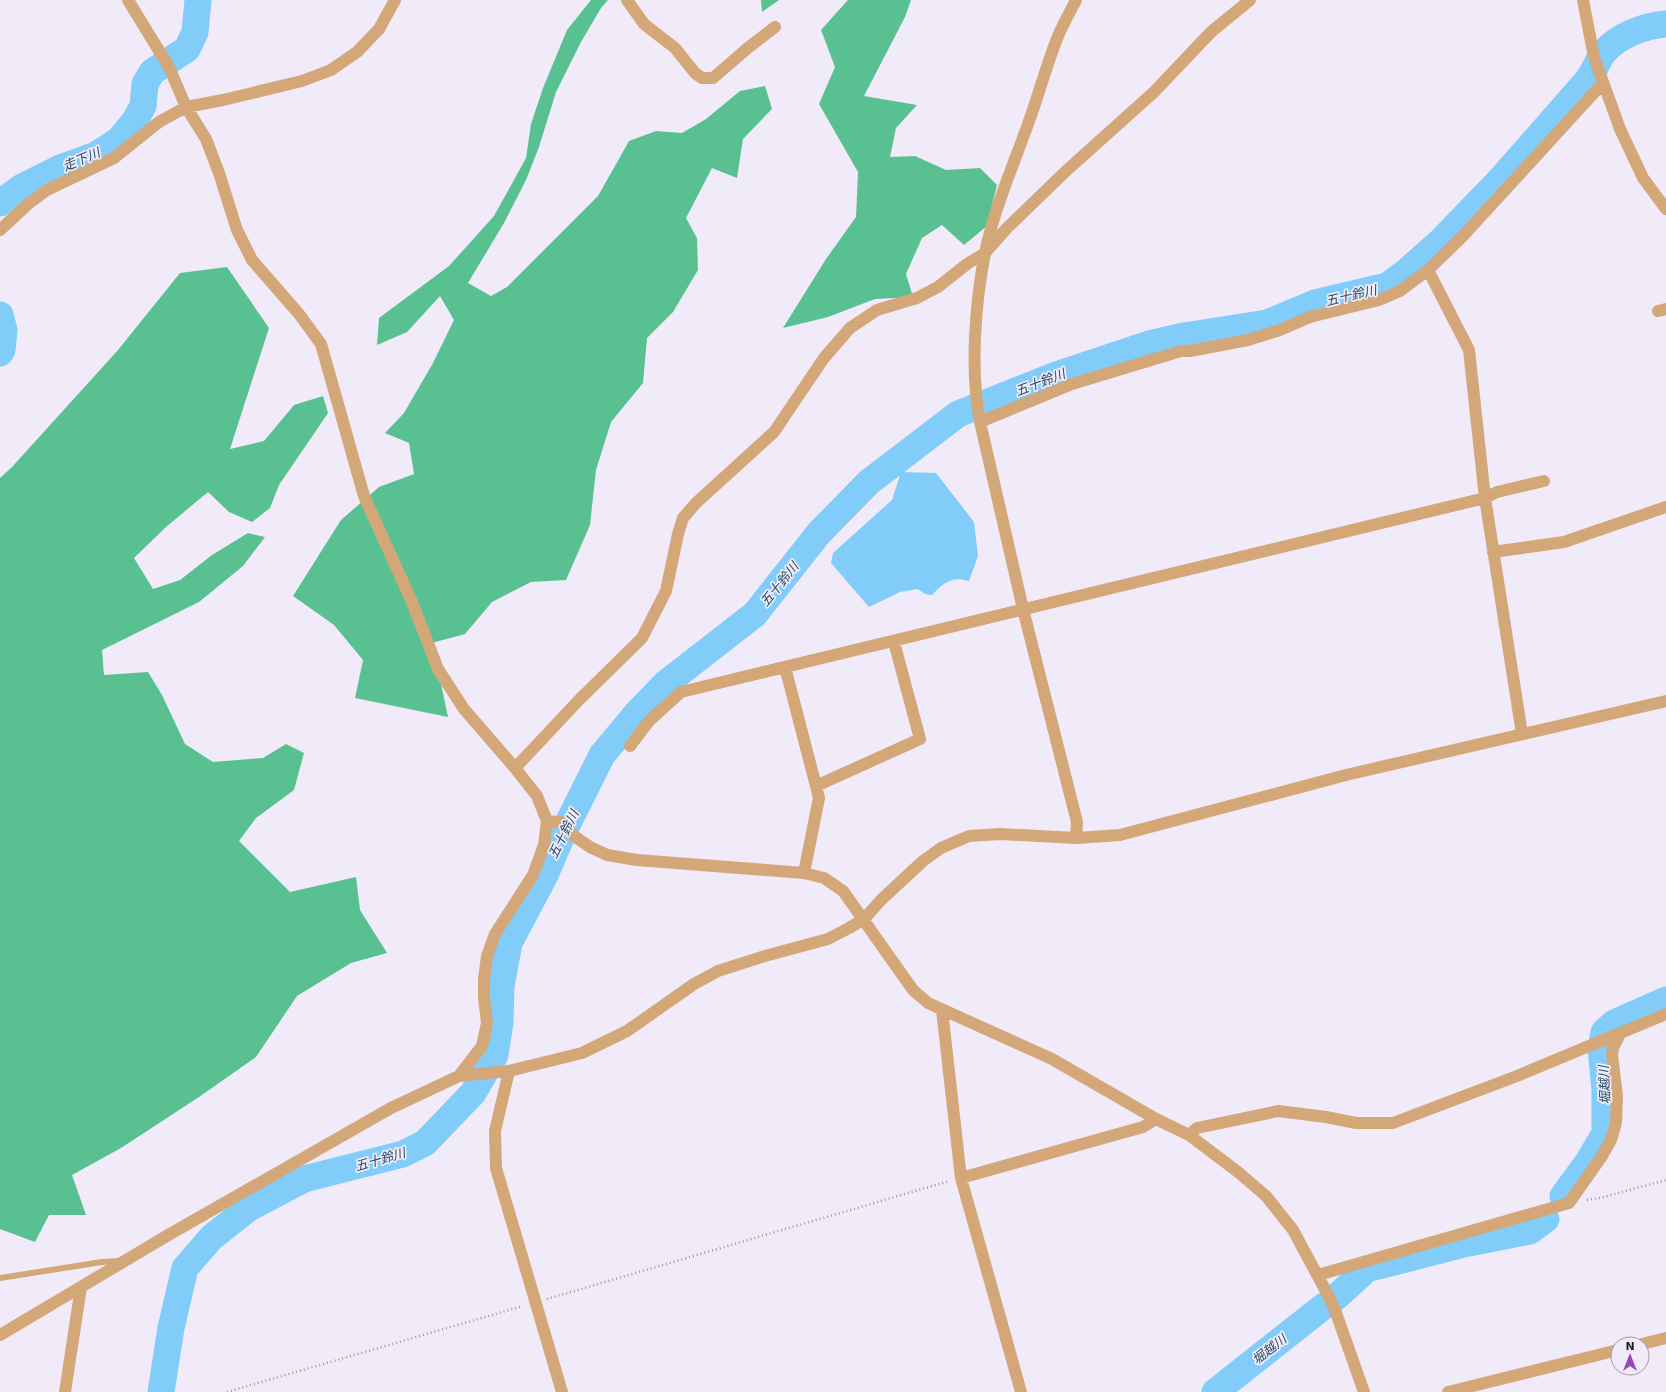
<svg xmlns="http://www.w3.org/2000/svg" width="1666" height="1392" viewBox="0 0 1666 1392" font-family="'DejaVu Sans','Noto Sans JP',sans-serif">
<style>
.forest{fill:#59c191}
.water{fill:#82ccf9}
.lines{fill:none;stroke-linecap:round;stroke-linejoin:round}
.river{stroke:#82ccf9;stroke-width:27}
.path{stroke:#9c98a2;stroke-width:2.5;stroke-dasharray:1 3;stroke-linecap:butt}
.lane{stroke:#d4a778;stroke-width:6}
.street{stroke:#d4a778;stroke-width:12}
.labels{text-anchor:middle;stroke-width:3.5;stroke-linejoin:round;paint-order:stroke}
.water-label{font-size:13px;font-style:italic;fill:#214a61;stroke:#f1ebf9}
</style>
<rect width="100%" height="100%" fill="#f1ebf9"/>
<path class="forest" d="M 591,0 L 608,0 L 601,8 L 581,42 L 556,92 L 539,147 L 526,180 L 504,223 L 468,283 L 491,296 L 507,287 L 598,196 L 629,141 L 656,131 L 682,133 L 706,119 L 740,91 L 765,86 L 772,109 L 743,139 L 737,178 L 712,168 L 686,218 L 697,238 L 698,270 L 673,312 L 647,338 L 643,383 L 611,422 L 596,470 L 590,525 L 566,580 L 531,582 L 492,602 L 465,634 L 428,644 L 440,679 L 448,717 L 355,698 L 363,660 L 334,625 L 293,596 L 341,520 L 379,487 L 414,474 L 409,443 L 385,433 L 404,413 L 433,363 L 454,320 L 440,296 L 407,332 L 377,345 L 379,318 L 449,266 L 494,216 L 526,158 L 531,124 L 543,88 L 567,30 Z
M 761,0 L 779,0 L 762,12 Z
M 848,0 L 911,0 L 905,17 L 864,96 L 917,105 L 896,128 L 890,157 L 915,156 L 946,170 L 980,168 L 997,185 L 987,226 L 964,245 L 942,225 L 922,238 L 906,274 L 913,297 L 875,299 L 828,317 L 783,328 L 826,259 L 856,217 L 858,172 L 819,104 L 835,67 L 821,30 Z
M 227,267 L 269,328 L 230,449 L 264,441 L 294,405 L 323,396 L 328,413 L 279,485 L 270,508 L 252,522 L 229,512 L 208,492 L 166,527 L 134,558 L 153,589 L 180,580 L 212,555 L 248,533 L 265,537 L 243,566 L 199,602 L 102,650 L 104,675 L 148,672 L 162,695 L 185,744 L 213,762 L 263,758 L 286,744 L 304,753 L 294,790 L 256,818 L 239,841 L 290,892 L 356,877 L 360,910 L 387,953 L 351,963 L 297,996 L 256,1057 L 199,1097 L 121,1148 L 72,1175 L 86,1215 L 49,1215 L 35,1242 L 0,1229 L 0,478 L 12,467 L 118,350 L 180,273 Z"/>
<path class="water" d="M 901,472 L 936,473 L 974,522 L 978,556 L 969,581 C 951,576 944,583 932,595 L 925,594 L 918,589 L 900,592 L 869,607 L 831,563 L 833,553 L 892,500 Z"/>
<g class="lines">
<path class="river" d="M 0,203 L 22,187 L 58,169 L 96,155 L 119,140 L 134,122 L 143,106 L 145,84 L 152,72 L 187,49 L 195,32 L 198,0
M 0,315 L 4,330 L 2,350 L 0,353
M 1563,1196 L 1588,1162 L 1605,1133 L 1605,1090 L 1601,1049 L 1604,1032 L 1614,1023 L 1666,1000
M 1335,1298 L 1367,1269 L 1464,1244 L 1530,1231 L 1546,1219
M 161,1392 L 171,1328 L 185,1268 L 212,1237 L 249,1208 L 304,1179 L 403,1154 L 425,1143 L 473,1093 L 495,1055 L 500,1022 L 501,986 L 509,943 L 545,875 L 563,833 L 602,755 L 638,712 L 665,684 L 755,614 L 819,533 L 869,482 L 958,414 L 1056,375 L 1149,344 L 1184,336 L 1267,323 L 1315,303 L 1387,286 L 1406,272 L 1442,240 L 1500,180 L 1586,82 C 1594,73 1597,61 1604,52 C 1619,35 1644,26 1666,24
M 1215,1392 L 1324,1306"/>
<path class="path" d="M 1587,1200 L 1604,1197 L 1666,1180
M 547,1299 L 949,1181
M 227,1392 L 523,1306"/>
<path class="lane" d="M 0,1278 L 102,1262 L 119,1261"/>
<path class="street" d="M 128,0 L 169,67 L 186,107 L 206,139 L 219,173 L 237,230 L 252,260 L 299,314 L 321,344 L 364,496 L 412,602 L 438,669 L 464,709 L 515,768 L 537,796 L 547,821 L 544,845 L 533,875 L 495,934 L 487,956 L 484,979 L 484,998 L 487,1023 L 482,1046 L 459,1076
M 627,0 L 644,24 L 675,48 L 695,73 L 702,78 L 713,78 L 749,47 L 775,27
M 1076,0 C 1069,14 1060,29 1055,44 C 1045,70 1038,97 1028,124 C 1013,166 994,209 985,253 C 975,304 970,371 980,422 L 1023,609 L 1077,822 L 1076,838
M 1583,0 L 1594,57 L 1620,129 L 1643,178 L 1666,209
M 0,230 L 28,204 L 47,190 L 114,158 L 159,122 L 186,107 L 223,100 L 302,81 L 331,70 L 357,52 L 379,29 L 395,0
M 1428,270 L 1469,350 L 1485,498 L 1522,734
M 1658,311 L 1666,309
M 980,422 L 1072,384 L 1181,351 L 1190,351 L 1248,340 L 1280,330 L 1310,317 L 1379,300 L 1400,291 L 1428,270 L 1462,237 L 1603,83
M 1493,552 L 1564,542 L 1666,507
M 785,667 L 816,786 L 920,739 L 894,642
M 630,746 L 649,721 L 681,692 L 1485,498 L 1497,492 L 1544,481
M 515,768 L 579,700 L 642,638 L 666,591 L 678,534 L 683,518 L 696,503 L 774,432 L 824,358 L 850,328 L 877,310 L 917,298 L 938,287 L 967,264 L 985,253 L 1007,228 L 1066,171 L 1154,92 L 1211,32 L 1250,0
M 547,821 L 560,822 L 574,836 L 590,847 L 607,855 L 637,860 L 804,873 L 824,878 L 843,891 L 913,990 L 928,1003 L 1052,1059 L 1156,1119 L 1189,1135 L 1238,1172 L 1266,1196 L 1293,1230 L 1328,1295 L 1335,1310 L 1364,1392
M 804,873 L 819,798 L 816,786
M 942,1010 L 961,1178 L 1021,1392
M 509,1071 L 495,1131 L 496,1168 L 562,1392
M 1189,1135 L 1197,1128 L 1278,1111 L 1326,1117 L 1356,1123 L 1393,1123 L 1517,1076 L 1666,1014
M 961,1178 L 1143,1127 L 1156,1119
M 1318,1275 L 1569,1203 L 1602,1156 L 1611,1140 L 1616,1123 L 1617,1096 L 1612,1055 L 1613,1048 L 1620,1034
M 0,1335 L 170,1234 L 391,1108 L 459,1076 L 509,1071 L 582,1053 L 627,1031 L 694,984 L 718,971 L 765,956 L 828,939 L 849,928 L 864,919 L 881,900 L 923,861 L 941,848 L 969,836 L 1000,834 L 1076,838 L 1120,835 L 1346,775 L 1666,701
M 1642,1344 L 1666,1338
M 65,1392 L 81,1287
M 1448,1392 L 1618,1350"/>
</g>
<g class="labels">
<g class="water-label">
<text transform="translate(81 159) rotate(-23)" y="5">走下川</text>
<text transform="translate(1351 295) rotate(-13)" y="5">五十鈴川</text>
<text transform="translate(1040 382) rotate(-21)" y="5">五十鈴川</text>
<text transform="translate(779 584) rotate(-51)" y="5">五十鈴川</text>
<text transform="translate(563 834) rotate(-64)" y="5">五十鈴川</text>
<text transform="translate(1604 1085) rotate(-93)" y="5">堀越川</text>
<text transform="translate(380 1159) rotate(-16)" y="5">五十鈴川</text>
<text transform="translate(1269 1349) rotate(-38)" y="5">堀越川</text>
</g>
</g>
<g transform="translate(1630 1356)"><circle r="19" fill="#f1ebf9" stroke="#9f9aa5"/>
<path d="M0-3L7 15L0 10L-7 15Z" fill="#9946b5"/>
<text y="-6" font-size="11" font-weight="bold" text-anchor="middle" fill="#232126">N</text>
</g>
</svg>
